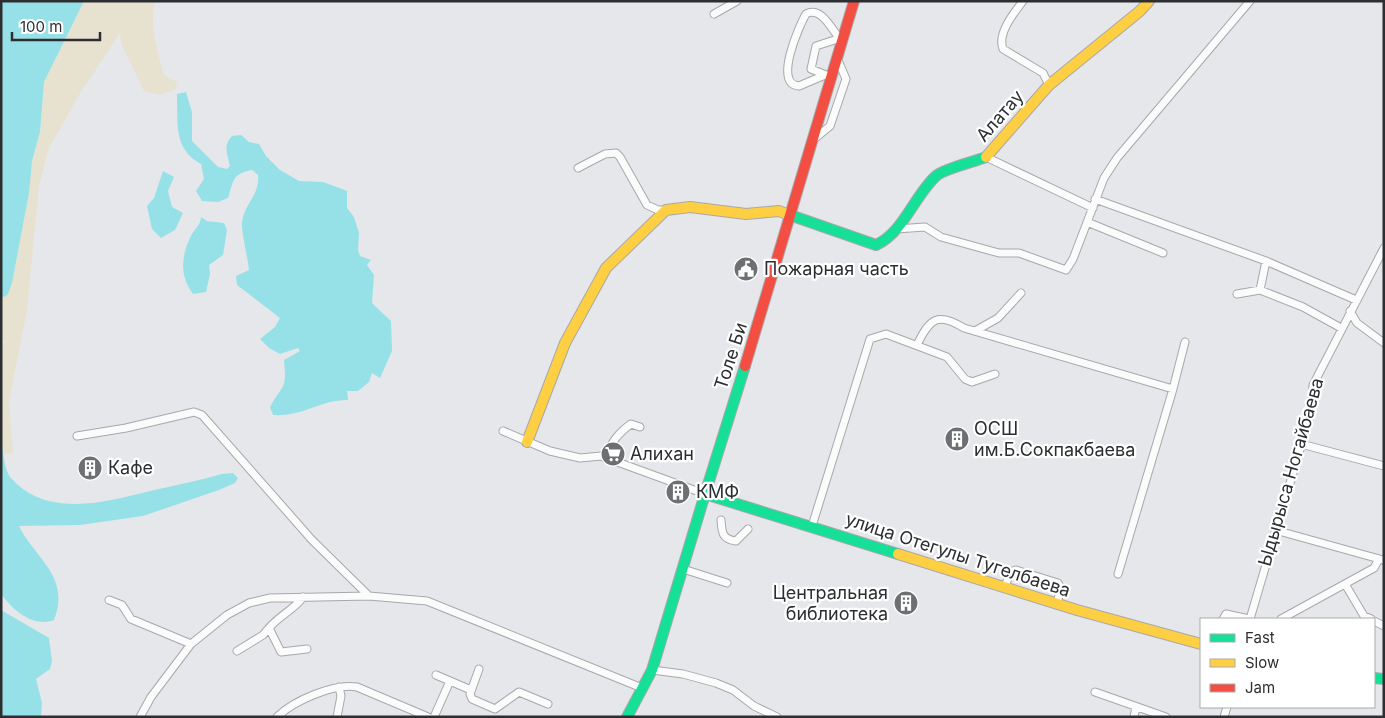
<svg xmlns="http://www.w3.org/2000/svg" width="1385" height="718" viewBox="0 0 1385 718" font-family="Inter,sans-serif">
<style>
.sand{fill:#e7e2cf}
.water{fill:#96e1e7}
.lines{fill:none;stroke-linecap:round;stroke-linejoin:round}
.street-casing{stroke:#a7a8ab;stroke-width:9}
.fast-casing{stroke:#a7a8ab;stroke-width:12}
.slow-casing{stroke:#a7a8ab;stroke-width:12}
.jam-casing{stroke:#a7a8ab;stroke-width:12}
.street{stroke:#fbfbfc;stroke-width:7}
.fast{stroke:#16e098;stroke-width:10}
.slow{stroke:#ffcf43;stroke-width:10}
.jam{stroke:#f24e42;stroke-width:10}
.labels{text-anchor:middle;stroke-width:4.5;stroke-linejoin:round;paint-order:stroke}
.street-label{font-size:18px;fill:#2c2e31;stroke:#fff}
.poi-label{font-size:18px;fill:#2c2e31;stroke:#fff;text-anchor:start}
</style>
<rect width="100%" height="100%" fill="#e6e7eb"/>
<path class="sand" d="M 84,1 L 155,1 C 149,26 157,50 164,75 L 177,82 L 176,89 L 160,95 L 144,91 L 121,43 L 120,33 L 79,95 L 49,148 L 39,186 L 27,310 L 9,402 L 13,453 L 4,454 L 1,438 L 1,349 L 6,340 L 1,340 L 1,296 L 5,297 L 8,294 L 12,283 L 29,193 L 32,161 L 40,132 L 44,82 Z"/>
<path class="water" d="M 1,1 L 84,1 L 44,82 L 40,132 L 32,161 L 29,193 L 12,283 L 8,294 L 5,297 L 1,296 Z
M 186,92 L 192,112 L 192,141 L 218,167 L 227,169 L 230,166 C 227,153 223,146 232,136 L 241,135 L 249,142 L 259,144 L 266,156 L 280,170 L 299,181 L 323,182 L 347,191 L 347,208 L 354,217 L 359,233 L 358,250 L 360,256 L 371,260 L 367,265 L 374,275 L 372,303 L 391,321 L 392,351 L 380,378 L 372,373 L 369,382 L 358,391 L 347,391 L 348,400 C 322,399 303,417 273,415 L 270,407 C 283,383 287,391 284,360 L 300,351 L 298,348 L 280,354 L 269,348 L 260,339 L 275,327 L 280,318 L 237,285 L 236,276 L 249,270 C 248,259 241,230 242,223 C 244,203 260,196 258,175 L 252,170 C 232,174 234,180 228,198 L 218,202 L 202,201 L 196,191 L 204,179 L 201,164 C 173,149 178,123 177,94 Z
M 163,171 L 174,177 L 168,191 L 172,207 L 183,213 L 175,230 L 161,238 L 152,229 L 147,206 L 154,198 Z
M 201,217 L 207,221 L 224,223 L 227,230 L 223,255 L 209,265 L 210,274 L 206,292 L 193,294 C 179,276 181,254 192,234 C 196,227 200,226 201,217 Z
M 1,438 C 3,449 4,470 11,478 C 49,521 112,500 159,489 C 180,484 201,480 222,474 L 233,473 L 238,478 L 235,483 L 219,490 L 143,516 L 80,525 L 19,526 C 35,559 71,576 54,620 C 33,628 13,610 1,594 Z
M 1,610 L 49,638 L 52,661 L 50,669 L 36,679 L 42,703 L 41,717 L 1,717 Z"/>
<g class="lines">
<defs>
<path id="street" d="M 1023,1 C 1014,13 997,33 1003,49 L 1043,73 L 1049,85
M 714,14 L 737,1
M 825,75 L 799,86 C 773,85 799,26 806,14 C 821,6 831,28 839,38
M 826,75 L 811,69 L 816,46 L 844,37
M 813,140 L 830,126 L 846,79 L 837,58
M 986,157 L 1093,208
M 578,168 L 605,154 L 616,153 L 620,157 L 647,205 L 658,210 L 666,210
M 1095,199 L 1266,261 L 1356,300
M 1087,222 L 1163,253
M 896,229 L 925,227 L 941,237 L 999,253 L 1019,253 L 1066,270 L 1073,259 L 1104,178 L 1117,158 L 1250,1
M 1260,290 L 1266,261
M 1237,294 L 1260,290 L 1303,307 L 1341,328
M 1350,311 L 1357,323 L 1384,343
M 975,331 L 998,318 L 1021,293
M 917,345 C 930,318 938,312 964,328 L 1173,389
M 503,431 L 550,451 L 580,458 L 601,456 L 705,494
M 77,436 L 126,428 L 194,412 L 202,415 L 312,540 L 369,596
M 1301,444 L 1384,466
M 605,458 C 611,443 618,433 631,424 L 640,427
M 721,520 C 722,533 722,539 736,541 L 748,529
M 812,526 L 870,339 L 886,334 L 947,357 L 965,379 L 972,382 L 995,374
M 1275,530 L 1383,560
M 683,569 L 727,583
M 1118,574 L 1173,389 L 1185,342
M 1345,584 L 1364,616 L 1371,619
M 1005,587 L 1010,572 L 1016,570 L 1058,583 L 1061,588 L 1057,603
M 303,597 C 295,609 280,615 269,628 L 281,652 L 307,649
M 109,600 L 122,605 L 131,619 L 191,644
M 1223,619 L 1226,614 L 1249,619
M 1250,619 L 1311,412 L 1313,385 L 1384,248
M 1281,619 L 1374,568 L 1379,559
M 1374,621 L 1384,626
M 237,651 L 263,635 L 269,628
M 479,669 L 470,694 L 472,699 L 495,709 L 519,692 L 548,704
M 652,670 L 683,674 L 716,683 L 733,690 L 754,706 L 777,717
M 436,675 L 471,690
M 1095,692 L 1166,717
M 140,717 L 151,697 L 191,644 L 227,615 L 249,603 L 270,598 L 369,596 L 427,601 L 642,688
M 277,717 C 293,701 334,683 357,687 L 428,717
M 337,717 L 341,696 L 339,687
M 434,717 L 450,681
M 1134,717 L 1136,707
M 1224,717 L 1227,707"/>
<path id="fast" d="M 787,214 L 876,245 C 904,232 914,196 936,176 C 945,168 974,162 986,157
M 745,366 L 705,494 L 898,554
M 1374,678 L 1384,679
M 627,717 L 652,670 L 705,494"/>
<path id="slow" d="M 986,157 L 1049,85 L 1140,11 L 1149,1
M 527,442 L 565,343 L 606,268 L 666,210 L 690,207 L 746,214 L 779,211 L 787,214
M 898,554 L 1077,610 L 1201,644"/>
<path id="jam" d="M 745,366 L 854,1"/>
</defs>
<use href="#street" class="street-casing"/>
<use href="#fast" class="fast-casing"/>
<use href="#slow" class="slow-casing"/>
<use href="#jam" class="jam-casing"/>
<use href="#street" class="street"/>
<use href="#fast" class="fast"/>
<use href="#slow" class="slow"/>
<use href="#jam" class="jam"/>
</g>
<defs>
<symbol id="civic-disc" viewBox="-11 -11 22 22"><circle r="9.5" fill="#6d6f72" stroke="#fff"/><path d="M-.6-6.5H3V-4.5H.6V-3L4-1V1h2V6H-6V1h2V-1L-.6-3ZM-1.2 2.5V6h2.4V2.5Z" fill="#fff"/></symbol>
<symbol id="building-disc" viewBox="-11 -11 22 22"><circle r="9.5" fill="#6d6f72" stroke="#fff"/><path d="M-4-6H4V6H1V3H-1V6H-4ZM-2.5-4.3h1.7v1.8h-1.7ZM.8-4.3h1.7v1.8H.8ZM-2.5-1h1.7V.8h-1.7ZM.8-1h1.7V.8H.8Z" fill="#fff"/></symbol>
<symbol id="supermarket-disc" viewBox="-11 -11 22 22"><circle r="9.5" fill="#6d6f72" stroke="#fff"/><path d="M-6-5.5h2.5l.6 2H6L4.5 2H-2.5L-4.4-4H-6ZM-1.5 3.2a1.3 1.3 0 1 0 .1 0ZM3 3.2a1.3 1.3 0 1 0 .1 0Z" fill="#fff"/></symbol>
</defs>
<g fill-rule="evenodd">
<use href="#civic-disc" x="732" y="255" width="28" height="28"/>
<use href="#building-disc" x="943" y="425" width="28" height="28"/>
<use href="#supermarket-disc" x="599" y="440" width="28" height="28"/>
<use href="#building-disc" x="76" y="454" width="28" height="28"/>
<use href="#building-disc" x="664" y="478" width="28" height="28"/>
<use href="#building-disc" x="892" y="589" width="28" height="28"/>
</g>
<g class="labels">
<g class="street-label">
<text transform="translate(1000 116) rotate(-49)" y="6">Алатау</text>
<text transform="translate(731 356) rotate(-72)" y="6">Толе Би</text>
<text transform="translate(1291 472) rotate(-74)" y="6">Ыдырыса Ногайбаева</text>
<text transform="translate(958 555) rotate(18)" y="6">улица Отегулы Тугелбаева</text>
</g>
<g class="poi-label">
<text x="764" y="275">Пожарная часть</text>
<text x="974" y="435">ОСШ<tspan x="974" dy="21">им.Б.Сокпакбаева</tspan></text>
<text x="630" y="460">Алихан</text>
<text x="108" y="474">Кафе</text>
<text x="696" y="498">КМФ</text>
<text x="888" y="599" text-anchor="end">Центральная<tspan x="888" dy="21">библиотека</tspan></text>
</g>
</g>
<rect width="1385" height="718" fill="none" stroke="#2c2e31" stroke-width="5"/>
<rect x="1200" y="618" width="175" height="90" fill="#ffffff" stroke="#ababad"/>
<rect x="1210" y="634" width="25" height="8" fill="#16e098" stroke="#ababad"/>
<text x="1245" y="643" font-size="15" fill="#2c2e31">Fast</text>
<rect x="1210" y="659" width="25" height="8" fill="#ffcf43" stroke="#ababad"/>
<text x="1245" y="668" font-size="15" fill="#2c2e31">Slow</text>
<rect x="1210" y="684" width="25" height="8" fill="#f24e42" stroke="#ababad"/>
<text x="1245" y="693" font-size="15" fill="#2c2e31">Jam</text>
<path d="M12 32v8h88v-8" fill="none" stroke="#2c2e31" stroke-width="2.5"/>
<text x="20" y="32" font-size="15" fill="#2c2e31" stroke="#ffffff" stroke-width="4" paint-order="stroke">100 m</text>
</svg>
